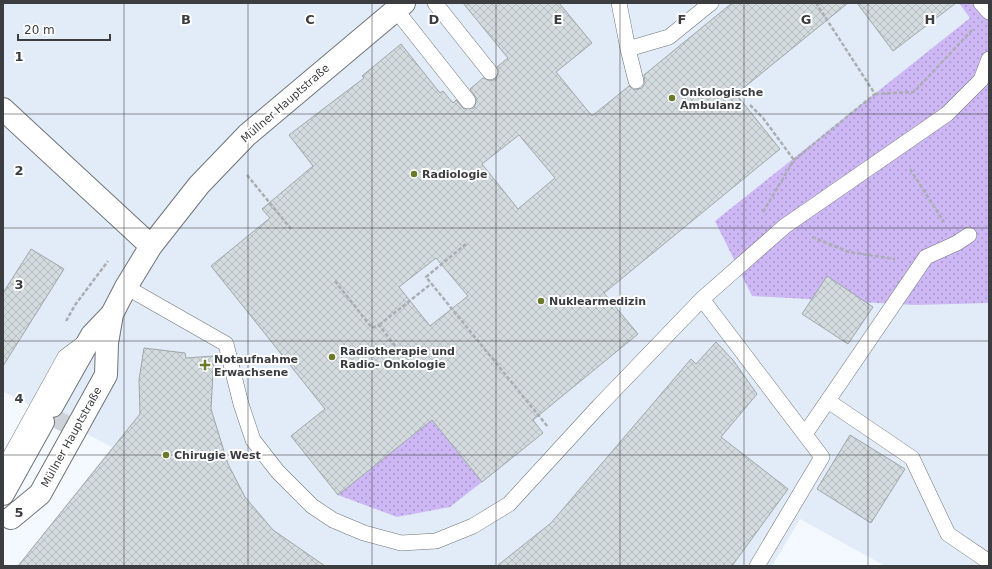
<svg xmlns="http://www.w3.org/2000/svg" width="992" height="569" viewBox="0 0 992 569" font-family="'DejaVu Sans',sans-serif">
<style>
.built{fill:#e2ecf8}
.grass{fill:url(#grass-dots)}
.building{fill:url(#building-cross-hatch);stroke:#9ea6a9;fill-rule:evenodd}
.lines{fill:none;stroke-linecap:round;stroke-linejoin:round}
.minor-tunnel{stroke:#ced3d9;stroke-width:22;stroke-dasharray:22 11;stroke-linecap:butt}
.service-casing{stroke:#6f7479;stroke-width:16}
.minor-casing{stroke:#6f7479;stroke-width:24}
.path{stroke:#aaaeb3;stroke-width:2.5;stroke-dasharray:4 2;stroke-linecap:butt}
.service{stroke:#fff;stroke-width:15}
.minor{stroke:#fff;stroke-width:22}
.grid{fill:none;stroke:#3b3d40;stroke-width:1;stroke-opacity:0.55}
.poi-dot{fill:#6a7a28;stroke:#fff;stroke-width:1.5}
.labels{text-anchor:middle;stroke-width:4;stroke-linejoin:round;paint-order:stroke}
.poi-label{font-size:11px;font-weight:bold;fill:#3b3d40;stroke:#fff;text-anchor:start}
.street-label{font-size:11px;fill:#3b3d40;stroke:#fff}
.grid-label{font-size:13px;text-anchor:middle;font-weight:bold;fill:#3b3d40;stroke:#fff;stroke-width:4;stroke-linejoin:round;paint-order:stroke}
</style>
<defs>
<pattern id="grass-dots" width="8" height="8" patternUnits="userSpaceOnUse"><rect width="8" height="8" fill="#cdb8f5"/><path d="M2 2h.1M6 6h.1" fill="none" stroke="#a897c8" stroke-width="1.8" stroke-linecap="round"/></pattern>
<pattern id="building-cross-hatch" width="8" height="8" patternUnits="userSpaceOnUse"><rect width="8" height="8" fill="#d3dbdf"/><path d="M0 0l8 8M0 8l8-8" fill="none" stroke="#b6bdc0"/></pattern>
</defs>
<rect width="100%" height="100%" fill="#f3f9ff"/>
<path class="built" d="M 3,3 L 989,3 L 989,566 L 885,566 L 800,519 L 772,566 L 18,566 L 112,447 L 4,392 L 3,395 Z"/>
<path class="grass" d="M 959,3 L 989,3 L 989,303 L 915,305 L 752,296 L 715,221 L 970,18 Z
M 432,420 L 482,482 L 450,507 L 397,517 L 338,495 Z"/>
<path class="building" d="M 463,3 L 559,3 L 592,43 L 556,72 L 592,116 L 629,86 L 634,90 L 642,88 L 645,83 L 644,75 L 732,3 L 848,3 L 736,94 L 780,149 L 604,293 L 638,334 L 533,420 L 543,433 L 482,482 L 432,420 L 338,495 L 291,436 L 325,409 L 211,266 L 270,218 L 262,209 L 313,166 L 289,135 L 364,78 L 362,76 L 401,44 L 440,93 L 443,91 L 453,103 L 456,100 L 464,109 L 474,108 L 477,99 L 470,89 L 483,78 L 491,81 L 496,79 L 499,71 L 497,67 L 508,58 ZM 519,135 L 555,178 L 518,209 L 482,164 ZM 436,258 L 468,296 L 430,326 L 399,287 Z
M 857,3 L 956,3 L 893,51 Z
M 31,249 L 64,269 L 3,366 L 3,293 Z
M 827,276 L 873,307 L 848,344 L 802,314 Z
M 716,342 L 733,360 L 757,394 L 721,437 L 788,489 L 732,566 L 497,566 L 551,523 L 691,359 L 696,364 Z
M 144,348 L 185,353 L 186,358 L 214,356 L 211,409 L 228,464 L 245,497 L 273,530 L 325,566 L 18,566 L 140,414 L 139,380 Z
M 850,435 L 905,469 L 871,523 L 817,489 Z"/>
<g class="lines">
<path class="minor-tunnel" d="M 60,431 L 68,415"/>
<defs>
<path id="service" d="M 435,3 L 490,72
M 619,3 L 628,49 L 669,37 L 711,3
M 981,3 L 989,12
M 396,10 L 468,101
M 628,49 L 636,81
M 126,287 L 226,344 L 241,404 L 253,440 L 278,472 L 312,506 L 333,520 L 364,533 L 401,543 L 436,541 L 473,526 L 509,504 L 599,406 L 702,299 L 785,226 L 947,114 L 981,80 L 989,59
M 702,299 L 822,457 L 757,566
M 828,401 L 912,458 L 948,534 L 989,562
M 805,434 L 926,257 L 957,243 L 969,235
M 3,469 L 65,357 L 85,342"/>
<path id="minor" d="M 3,109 L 151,246
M 52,406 L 92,335 L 112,314
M 3,494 L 43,422
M 11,518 L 40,494 L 106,375 L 107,343 L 112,314 L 126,287 L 151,246 L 199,185 L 247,135 L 404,3"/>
</defs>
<use href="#service" class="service-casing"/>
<use href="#minor" class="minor-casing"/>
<path class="path" d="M 875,94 L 914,92 L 973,29
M 750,105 L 763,118 L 794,160
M 910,169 L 944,222
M 247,175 L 291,229
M 763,212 L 794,160 L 875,94 L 816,3
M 812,237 L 849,252 L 895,259
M 466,244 L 426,277 L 548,427
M 335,281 L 372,328 L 379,325 L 399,351
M 66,321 L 75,305 L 108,261
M 379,325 L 431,284"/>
<use href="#service" class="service"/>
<use href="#minor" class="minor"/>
</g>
<path class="grid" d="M 124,3 L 124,566M 248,3 L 248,566M 372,3 L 372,566M 496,3 L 496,566M 620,3 L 620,566M 744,3 L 744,566M 868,3 L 868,566M 3,114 L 989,114M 3,228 L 989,228M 3,341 L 989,341M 3,455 L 989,455"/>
<g class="poi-dot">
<circle cx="672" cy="98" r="4"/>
<circle cx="414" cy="174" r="4"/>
<circle cx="541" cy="301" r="4"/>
<circle cx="332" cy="357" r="4"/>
<path d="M203 359h4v4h4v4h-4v4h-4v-4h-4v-4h4z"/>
<circle cx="166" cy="455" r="4"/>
</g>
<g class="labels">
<g class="poi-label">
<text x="680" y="96">Onkologische<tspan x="680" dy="13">Ambulanz</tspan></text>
<text x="422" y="178">Radiologie</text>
<text x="549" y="305">Nuklearmedizin</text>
<text x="340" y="355">Radiotherapie und<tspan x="340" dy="13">Radio- Onkologie</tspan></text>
<text x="214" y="363">Notaufnahme<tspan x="214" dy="13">Erwachsene</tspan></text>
<text x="174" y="459">Chirugie West</text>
</g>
<g class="street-label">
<text transform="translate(285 103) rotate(-41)" y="4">Müllner Hauptstraße</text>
<text transform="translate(71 437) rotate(-61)" y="4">Müllner Hauptstraße</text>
</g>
</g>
<g class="grid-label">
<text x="186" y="24">B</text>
<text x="310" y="24">C</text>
<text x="434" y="24">D</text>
<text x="558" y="24">E</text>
<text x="682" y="24">F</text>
<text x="806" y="24">G</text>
<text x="930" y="24">H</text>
<text x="19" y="61">1</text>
<text x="19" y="175">2</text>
<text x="19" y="289">3</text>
<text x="19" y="403">4</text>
<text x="19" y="517">5</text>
</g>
<rect width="992" height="569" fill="none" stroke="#3b3d40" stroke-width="8"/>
<path d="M18 34v6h92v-6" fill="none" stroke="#3b3d40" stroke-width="2"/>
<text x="24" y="34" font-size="12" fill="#3b3d40" stroke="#ffffff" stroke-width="3" paint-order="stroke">20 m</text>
</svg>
